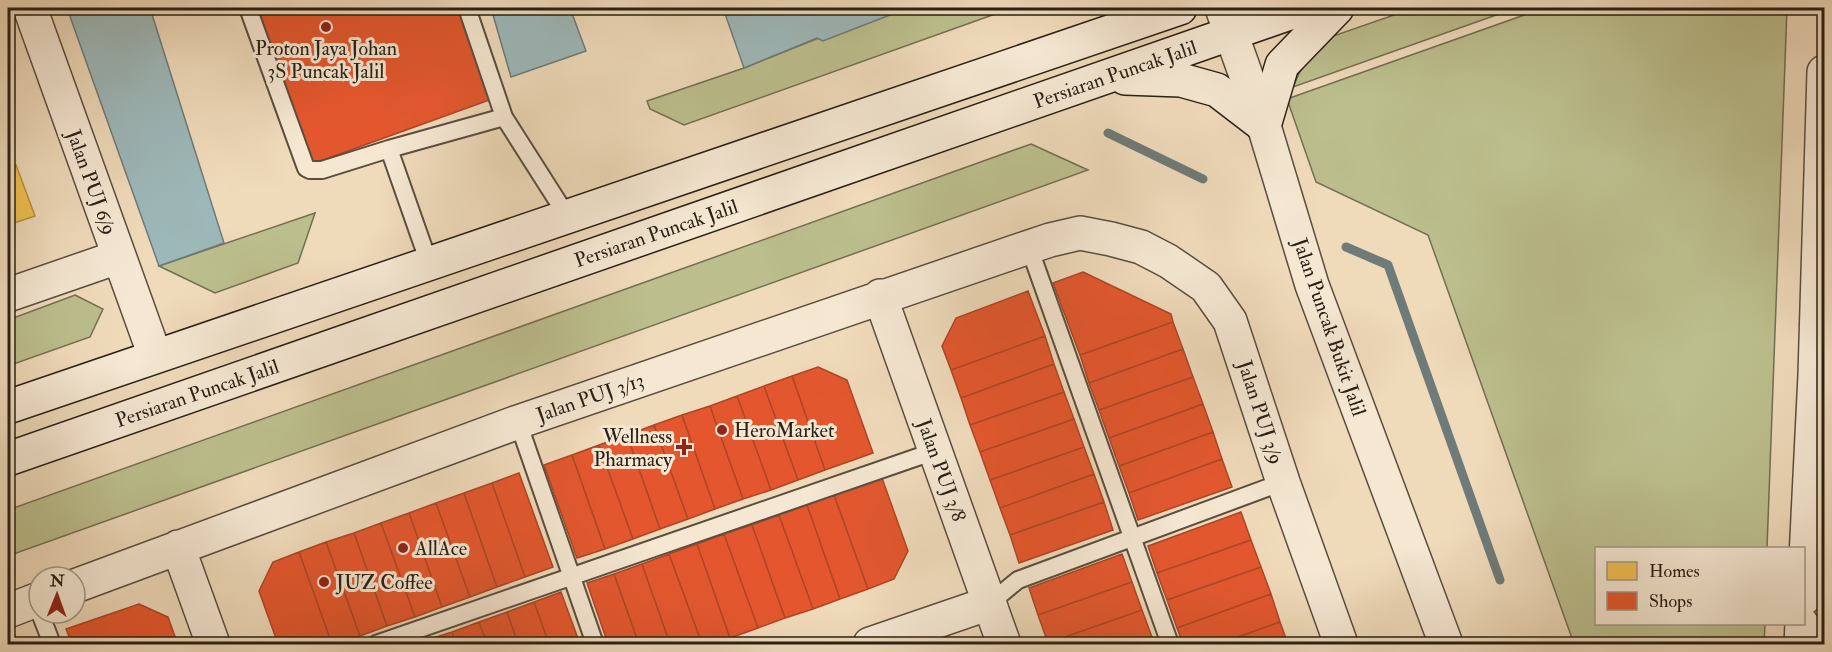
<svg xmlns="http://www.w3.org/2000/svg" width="1832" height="652" viewBox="0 0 1832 652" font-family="'IM FELL Double Pica',serif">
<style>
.green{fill:#bcbe8d;stroke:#726f52;stroke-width:1.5}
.water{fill:#9db8b9;stroke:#6e7b78;stroke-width:1.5}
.homes{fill:#f2c14e;stroke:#b5913d;stroke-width:1.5}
.shops{fill:#e4572e;stroke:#ac4627;stroke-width:1.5}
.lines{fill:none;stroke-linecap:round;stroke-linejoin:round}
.stream{stroke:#6e7b78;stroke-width:9}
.service-casing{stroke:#5a4e3f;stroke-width:20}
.minor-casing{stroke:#5a4e3f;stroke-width:36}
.tertiary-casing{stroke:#5a4e3f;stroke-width:36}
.secondary-casing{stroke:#282016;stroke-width:36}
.service{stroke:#f5e7d2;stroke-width:16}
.minor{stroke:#f5e7d2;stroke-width:33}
.tertiary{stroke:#f5e7d2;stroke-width:33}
.secondary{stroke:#f5e7d2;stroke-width:33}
.poi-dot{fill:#8f2418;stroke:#f5e7d2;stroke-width:2}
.labels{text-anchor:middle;stroke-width:6;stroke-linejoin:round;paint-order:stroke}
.poi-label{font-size:20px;fill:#282016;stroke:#f5e7d2;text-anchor:start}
.street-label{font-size:20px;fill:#282016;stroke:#f5e7d2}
</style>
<rect width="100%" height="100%" fill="#efdaba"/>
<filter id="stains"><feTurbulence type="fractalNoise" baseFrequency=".00333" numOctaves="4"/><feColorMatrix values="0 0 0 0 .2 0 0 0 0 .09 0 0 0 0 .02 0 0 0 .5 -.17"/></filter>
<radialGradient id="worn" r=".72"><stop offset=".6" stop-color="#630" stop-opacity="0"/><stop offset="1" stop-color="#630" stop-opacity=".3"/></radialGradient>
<path class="green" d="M 894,8 L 1012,8 L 684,125 L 650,109 L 647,101 L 744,68 Z
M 1414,8 L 1516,8 L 1293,87 L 1313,43 Z
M 1544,8 L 1787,8 L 1767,548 L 1596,548 L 1596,624 L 1765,624 L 1764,644 L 1574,644 L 1428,235 L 1316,182 L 1287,99 Z
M 1031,144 L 1088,170 L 8,556 L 8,510 Z
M 315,213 L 298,263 L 215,293 L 159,266 Z
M 75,295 L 103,309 L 90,337 L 8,366 L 8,320 Z"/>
<path class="water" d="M 67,8 L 150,8 L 224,243 L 159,266 Z
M 491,8 L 570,8 L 586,51 L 511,77 Z
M 723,8 L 908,8 L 823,41 L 817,38 L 744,68 Z"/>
<path class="homes" d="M 16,165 L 35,216 L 8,225 L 8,168 Z"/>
<path class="shops" d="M 255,8 L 459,8 L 492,99 L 312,164 Z
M 1083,272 L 1171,314 L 1173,322 L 1080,355 L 1053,283 Z
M 1028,291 L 1045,336 L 951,370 L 942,346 L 956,318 Z
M 1173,322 L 1183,349 L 1089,383 L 1080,355 Z
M 1045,336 L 1054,364 L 961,398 L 951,370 Z
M 1183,349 L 1193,377 L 1099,410 L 1089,383 Z
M 1054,364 L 1064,392 L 970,425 L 961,398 Z
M 818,367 L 847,380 L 873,453 L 825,470 L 792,376 Z
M 792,376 L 825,470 L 798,480 L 764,386 Z
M 1193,377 L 1203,404 L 1109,438 L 1099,410 Z
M 764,386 L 798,480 L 771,490 L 737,396 Z
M 1064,392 L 1074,419 L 980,452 L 970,425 Z
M 737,396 L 771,490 L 743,499 L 710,406 Z
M 1203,404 L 1213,432 L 1119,466 L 1109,438 Z
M 710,406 L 743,499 L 715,509 L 682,415 Z
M 682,415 L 715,509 L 688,519 L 654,425 Z
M 1074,419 L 1084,447 L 990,480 L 980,452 Z
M 654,425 L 688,519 L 660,529 L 627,435 Z
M 1213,432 L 1222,459 L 1129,493 L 1119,466 Z
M 627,435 L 660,529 L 633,539 L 599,445 Z
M 599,445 L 633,539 L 605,549 L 572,455 Z
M 1084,447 L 1094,474 L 1000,508 L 990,480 Z
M 572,455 L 605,549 L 577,558 L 544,465 Z
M 1222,459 L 1232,487 L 1138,520 L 1129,493 Z
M 519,473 L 553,567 L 525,577 L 492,483 Z
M 1094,474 L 1104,502 L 1010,535 L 1000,508 Z
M 882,478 L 908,551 L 894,579 L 868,589 L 834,495 Z
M 492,483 L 525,577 L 497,587 L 464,493 Z
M 464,493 L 497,587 L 470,597 L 436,503 Z
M 834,495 L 868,589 L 840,599 L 807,505 Z
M 1104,502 L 1113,530 L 1019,563 L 1010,535 Z
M 436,503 L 470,597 L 442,607 L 409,513 Z
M 807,505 L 840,599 L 813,609 L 779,515 Z
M 1241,512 L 1251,540 L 1157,573 L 1148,546 Z
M 409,513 L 442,607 L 415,617 L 381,523 Z
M 779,515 L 813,609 L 785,618 L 752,525 Z
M 381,523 L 415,617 L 387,626 L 354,533 Z
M 752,525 L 785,618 L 758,628 L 724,534 Z
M 354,533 L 387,626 L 360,636 L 326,542 Z
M 724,534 L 758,628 L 730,638 L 697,544 Z
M 1251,540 L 1261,567 L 1167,600 L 1157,573 Z
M 326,542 L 360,636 L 337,644 L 332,644 L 299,552 Z
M 697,544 L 730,638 L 712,644 L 702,644 L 669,554 Z
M 299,552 L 332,644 L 278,644 L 259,591 L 273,562 Z
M 669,554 L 702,644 L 670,644 L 642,564 Z
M 1122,554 L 1132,582 L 1038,615 L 1029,588 Z
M 642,564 L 670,644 L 639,644 L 614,574 Z
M 1261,567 L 1271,594 L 1177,628 L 1167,600 Z
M 614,574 L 639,644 L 608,644 L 587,583 Z
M 1132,582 L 1142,610 L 1048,643 L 1038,615 Z
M 561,592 L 580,644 L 549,644 L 534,602 Z
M 1271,594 L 1280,622 L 1218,644 L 1183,644 L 1177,628 Z
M 534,602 L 549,644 L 518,644 L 507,612 Z
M 139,604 L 168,617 L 177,642 L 169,644 L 72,644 L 66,629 Z
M 1142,610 L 1152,637 L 1130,644 L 1048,643 Z
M 507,612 L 518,644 L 487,644 L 479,622 Z
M 479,622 L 487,644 L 456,644 L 452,632 Z
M 1280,622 L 1288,644 L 1218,644 Z
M 452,632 L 456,644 L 425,644 L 424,641 Z
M 1152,637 L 1155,644 L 1130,644 Z
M 41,638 L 43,644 L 23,644 Z"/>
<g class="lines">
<path class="stream" d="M 1108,133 L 1203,179
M 1346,247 L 1388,265 L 1500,580"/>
<defs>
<path id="service" d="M 248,8 L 306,168 L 310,170 L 322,170 L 389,149 L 504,117
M 467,8 L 504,117 L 567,216
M 389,149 L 429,263
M 1029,247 L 1170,644
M 518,422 L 595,644
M 990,603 L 1018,580 L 1283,482
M 40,613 L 52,644
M 376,644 L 935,451"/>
<path id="minor" d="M 30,8 L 155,356
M 8,295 L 118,257
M 880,296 L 1004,644
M 178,547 L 213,644
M 75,586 L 518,422 L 1029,247 L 1050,240 L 1080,233 L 1111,239 L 1141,247 L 1168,261 L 1206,287 L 1230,321 L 1283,482 L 1341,644
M 1804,598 L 1815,375 L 1824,72
M 8,611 L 39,599
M 870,644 L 990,603
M 1801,644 L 1802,624"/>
<path id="tertiary" d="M 1222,8 L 1264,126 L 1312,285 L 1446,644"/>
<path id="secondary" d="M 1125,78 L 1181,80 L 1217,90 L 1264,126 L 1282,65 L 1337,8
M 8,407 L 1180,8
M 8,459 L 1304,8"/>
</defs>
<use href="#service" class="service-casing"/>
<use href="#minor" class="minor-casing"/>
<use href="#tertiary" class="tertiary-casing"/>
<use href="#secondary" class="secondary-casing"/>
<use href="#service" class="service"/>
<use href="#minor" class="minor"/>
<use href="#tertiary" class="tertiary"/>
<use href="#secondary" class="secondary"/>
</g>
<g class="poi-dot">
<circle cx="326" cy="27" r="6"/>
<circle cx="722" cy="430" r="6"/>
<path d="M681 438h6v6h6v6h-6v6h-6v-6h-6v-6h6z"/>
<circle cx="403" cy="548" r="6"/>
<circle cx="324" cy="582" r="6"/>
</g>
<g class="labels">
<g class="poi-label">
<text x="326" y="55" text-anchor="middle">Proton Jaya Johan<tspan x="326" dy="23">3S Puncak Jalil</tspan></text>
<text x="734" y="437">HeroMarket</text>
<text x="672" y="443" text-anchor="end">Wellness<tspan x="672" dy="23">Pharmacy</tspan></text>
<text x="415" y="555">AllAce</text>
<text x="336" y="589">JUZ Coffee</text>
</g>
<g class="street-label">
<text transform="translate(1115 74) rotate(-19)" y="7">Persiaran Puncak Jalil</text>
<text transform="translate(92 182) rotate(70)" y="7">Jalan PUJ 6/9</text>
<text transform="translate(656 233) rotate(-19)" y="7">Persiaran Puncak Jalil</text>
<text transform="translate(1330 327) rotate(71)" y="7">Jalan Puncak Bukit Jalil</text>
<text transform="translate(197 393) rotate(-19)" y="7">Persiaran Puncak Jalil</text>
<text transform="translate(590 397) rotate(-19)" y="7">Jalan PUJ 3/13</text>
<text transform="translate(1261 412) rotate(72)" y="7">Jalan PUJ 3/9</text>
<text transform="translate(942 470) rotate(70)" y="7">Jalan PUJ 3/8</text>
</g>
</g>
<rect width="1832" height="652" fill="none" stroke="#efdaba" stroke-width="30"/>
<rect x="9" y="9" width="1814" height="634" fill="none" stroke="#282016" stroke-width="3"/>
<rect x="15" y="15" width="1802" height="622" fill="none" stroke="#282016" stroke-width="1.5"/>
<rect x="1595" y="547" width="210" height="78" fill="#f5e7d2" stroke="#a39787" stroke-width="1.5"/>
<rect x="1607" y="562" width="30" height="18" fill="#f2c14e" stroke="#a39787" stroke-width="1.5"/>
<text x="1649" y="577" font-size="18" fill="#282016">Homes</text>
<rect x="1607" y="592" width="30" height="18" fill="#e4572e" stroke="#a39787" stroke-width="1.5"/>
<text x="1649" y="607" font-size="18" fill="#282016">Shops</text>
<g transform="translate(57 595) rotate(1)"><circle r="28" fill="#f5e7d2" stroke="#a39787" stroke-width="1.5"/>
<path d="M0-4.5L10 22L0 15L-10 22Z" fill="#8f2418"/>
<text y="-9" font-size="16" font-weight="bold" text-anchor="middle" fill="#282016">N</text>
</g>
<rect width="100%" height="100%" filter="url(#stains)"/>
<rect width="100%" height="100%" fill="url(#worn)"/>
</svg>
